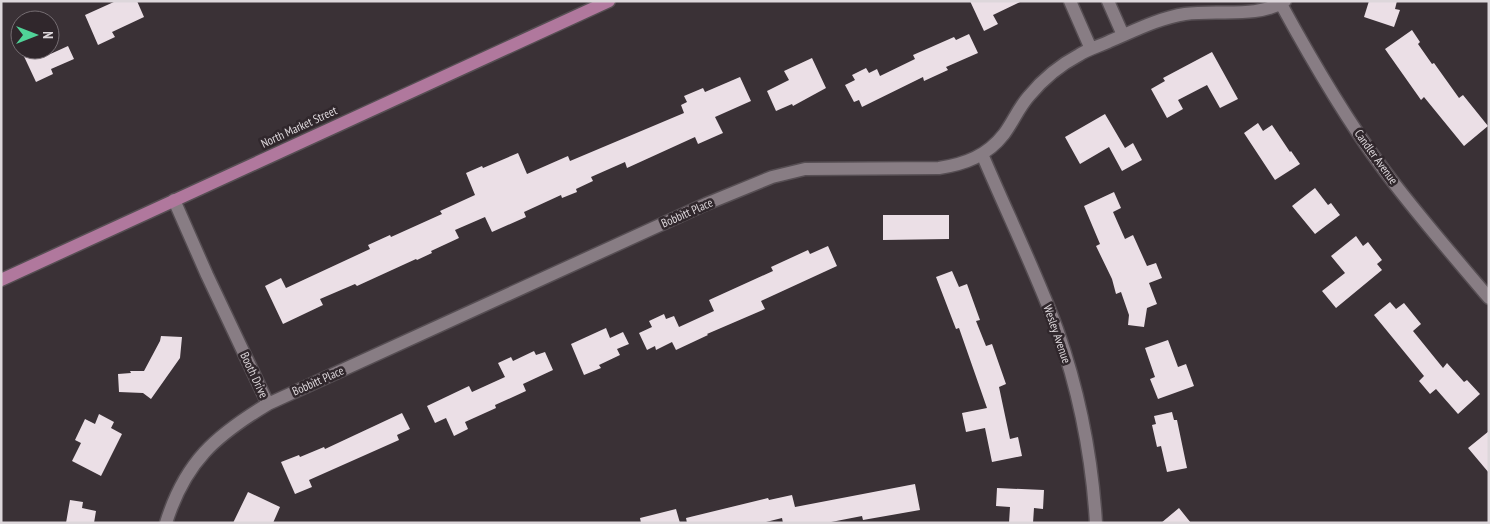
<svg xmlns="http://www.w3.org/2000/svg" width="1490" height="524" viewBox="0 0 1490 524" font-family="'PT Sans Narrow',sans-serif">
<style>
.building{fill:#ebdfe6}
.lines{fill:none;stroke-linecap:round;stroke-linejoin:round}
.minor-casing{stroke:#564e53;stroke-width:15}
.primary-casing{stroke:#564e53;stroke-width:15}
.minor{stroke:#887d84;stroke-width:12}
.primary{stroke:#b0789d;stroke-width:12}
.labels{text-anchor:middle;stroke-width:5;stroke-linejoin:round;paint-order:stroke}
.street-label{font-size:12px;fill:#ddd7db;stroke:#30272c}
</style>
<rect width="100%" height="100%" fill="#3a3136"/>
<path class="building" d="M 116,1 L 137,1 L 144,17 L 112,32 L 115,37 L 98,45 L 85,15 Z
M 970,1 L 1022,1 L 993,15 L 998,24 L 984,31 Z
M 1369,1 L 1397,1 L 1395,9 L 1400,10 L 1394,27 L 1364,17 Z
M 1412,30 L 1420,42 L 1418,44 L 1432,64 L 1434,63 L 1459,98 L 1463,95 L 1488,126 L 1464,146 L 1424,97 L 1421,100 L 1385,49 Z
M 969,34 L 978,53 L 946,67 L 948,70 L 924,81 L 923,77 L 862,107 L 859,100 L 854,102 L 845,85 L 855,80 L 852,75 L 866,68 L 869,73 L 877,69 L 880,76 L 915,59 L 913,55 L 954,37 L 956,40 Z
M 68,46 L 74,59 L 51,69 L 53,74 L 36,82 L 21,50 L 44,50 L 46,56 Z
M 1212,52 L 1238,99 L 1220,108 L 1207,85 L 1178,100 L 1183,109 L 1167,118 L 1151,89 L 1165,81 L 1163,78 Z
M 812,58 L 826,88 L 793,106 L 792,104 L 776,111 L 767,91 L 789,80 L 784,71 Z
M 740,77 L 751,101 L 715,117 L 723,133 L 698,144 L 695,137 L 627,168 L 625,162 L 591,177 L 593,181 L 576,189 L 577,192 L 562,198 L 561,195 L 524,212 L 526,217 L 492,232 L 485,217 L 455,230 L 459,238 L 431,251 L 432,253 L 417,260 L 416,259 L 357,286 L 355,284 L 320,299 L 323,305 L 283,324 L 265,286 L 281,278 L 286,288 L 370,249 L 368,245 L 390,235 L 391,237 L 442,214 L 440,211 L 475,195 L 466,173 L 482,166 L 483,168 L 518,153 L 527,174 L 568,156 L 570,161 L 684,113 L 681,105 L 687,102 L 684,96 L 703,88 L 705,92 Z
M 1105,114 L 1125,148 L 1133,143 L 1142,160 L 1122,171 L 1109,147 L 1080,164 L 1065,137 Z
M 1258,123 L 1263,131 L 1272,125 L 1290,152 L 1291,151 L 1300,164 L 1275,180 L 1244,133 Z
M 1315,188 L 1328,205 L 1331,203 L 1340,215 L 1315,234 L 1292,206 Z
M 1114,192 L 1121,208 L 1113,212 L 1125,239 L 1133,235 L 1147,266 L 1156,263 L 1162,278 L 1149,283 L 1157,304 L 1147,308 L 1144,327 L 1128,325 L 1129,315 L 1121,292 L 1116,294 L 1112,279 L 1096,246 L 1100,244 L 1084,206 Z
M 883,215 L 949,215 L 949,239 L 883,240 Z
M 1356,236 L 1363,246 L 1368,242 L 1382,260 L 1377,264 L 1382,270 L 1336,308 L 1322,291 L 1345,273 L 1331,256 Z
M 828,246 L 837,266 L 761,301 L 765,309 L 707,334 L 708,335 L 676,350 L 672,342 L 656,350 L 655,346 L 647,350 L 639,333 L 652,327 L 649,321 L 664,314 L 666,319 L 674,316 L 679,327 L 714,311 L 709,300 L 773,271 L 771,267 L 808,250 L 810,254 Z
M 952,271 L 959,287 L 967,284 L 980,320 L 976,321 L 986,346 L 992,344 L 1006,384 L 999,387 L 1010,439 L 1018,437 L 1022,456 L 992,462 L 985,428 L 966,432 L 962,413 L 987,408 L 959,328 L 956,329 L 936,277 Z
M 1390,302 L 1396,309 L 1404,303 L 1421,324 L 1413,331 L 1443,368 L 1447,363 L 1464,382 L 1467,380 L 1480,394 L 1458,414 L 1436,389 L 1430,394 L 1419,381 L 1424,376 L 1374,315 Z
M 606,328 L 610,338 L 623,332 L 629,344 L 617,349 L 620,355 L 599,365 L 601,368 L 584,375 L 571,344 Z
M 161,336 L 182,337 L 180,358 L 151,399 L 143,393 L 119,392 L 118,374 L 131,373 L 130,371 L 144,371 L 160,341 Z
M 1168,340 L 1178,367 L 1186,364 L 1194,386 L 1158,399 L 1150,379 L 1155,377 L 1145,348 Z
M 534,351 L 536,355 L 545,352 L 553,370 L 523,384 L 526,391 L 495,405 L 496,408 L 465,422 L 468,429 L 454,436 L 446,418 L 435,423 L 427,406 L 469,386 L 472,392 L 505,377 L 498,363 L 511,357 L 513,361 Z
M 1172,412 L 1174,420 L 1177,420 L 1187,468 L 1167,472 L 1161,446 L 1157,447 L 1152,425 L 1156,424 L 1154,416 Z
M 402,413 L 410,429 L 397,435 L 399,440 L 309,480 L 312,487 L 295,494 L 281,462 L 299,455 L 300,457 L 324,447 L 325,449 Z
M 99,414 L 114,422 L 111,428 L 122,434 L 101,476 L 72,461 L 81,443 L 75,440 L 85,419 L 95,424 Z
M 1489,431 L 1489,473 L 1468,448 Z
M 915,484 L 920,510 L 863,520 L 862,516 L 826,523 L 783,523 L 782,518 L 762,523 L 687,523 L 686,518 L 768,498 L 769,500 L 792,495 L 795,507 Z
M 997,488 L 1044,490 L 1043,509 L 1034,508 L 1033,523 L 1009,523 L 1010,507 L 996,506 Z
M 248,492 L 280,507 L 273,523 L 233,523 Z
M 70,500 L 83,502 L 82,508 L 96,511 L 94,523 L 66,523 Z
M 1179,508 L 1191,523 L 1161,523 Z
M 676,509 L 680,523 L 641,523 L 640,518 Z"/>
<g class="lines">
<defs>
<path id="minor" d="M 1070,1 L 1091,49
M 1108,1 L 1123,35
M 1281,4 C 1311,59 1343,115 1381,166 C 1414,211 1452,254 1489,298
M 982,154 C 1007,213 1035,270 1057,329 C 1079,391 1092,458 1096,523
M 174,200 L 207,275 L 268,404
M 166,523 C 185,462 215,436 268,404 L 706,204 L 772,177 L 805,169 L 939,168 C 965,164 987,156 1004,134 C 1013,122 1019,107 1029,96 C 1043,79 1060,65 1079,55 C 1088,49 1100,46 1110,41 C 1134,31 1159,18 1185,14 C 1217,9 1257,19 1285,1"/>
<path id="primary" d="M 1,280 L 609,1"/>
</defs>
<use href="#minor" class="minor-casing"/>
<use href="#primary" class="primary-casing"/>
<use href="#minor" class="minor"/>
<use href="#primary" class="primary"/>
</g>
<g class="labels">
<g class="street-label">
<text transform="translate(299 127) rotate(-25)" y="4">North Market Street</text>
<text transform="translate(1376 157) rotate(54)" y="4">Candler Avenue</text>
<text transform="translate(687 213) rotate(-24)" y="4">Bobbitt Place</text>
<text transform="translate(1057 334) rotate(71)" y="4">Wesley Avenue</text>
<text transform="translate(254 375) rotate(65)" y="4">Booth Drive</text>
<text transform="translate(318 381) rotate(-24)" y="4">Bobbitt Place</text>
</g>
</g>
<rect width="1490" height="524" fill="none" stroke="#ddd7db" stroke-width="5"/>
<g transform="translate(35 35) rotate(90)"><circle r="24" fill="#30272c" stroke="#756d72"/>
<path d="M0-4L9 19L0 12L-9 19Z" fill="#50d398"/>
<text y="-8" font-size="14" font-weight="bold" text-anchor="middle" fill="#ddd7db">N</text>
</g>
</svg>
